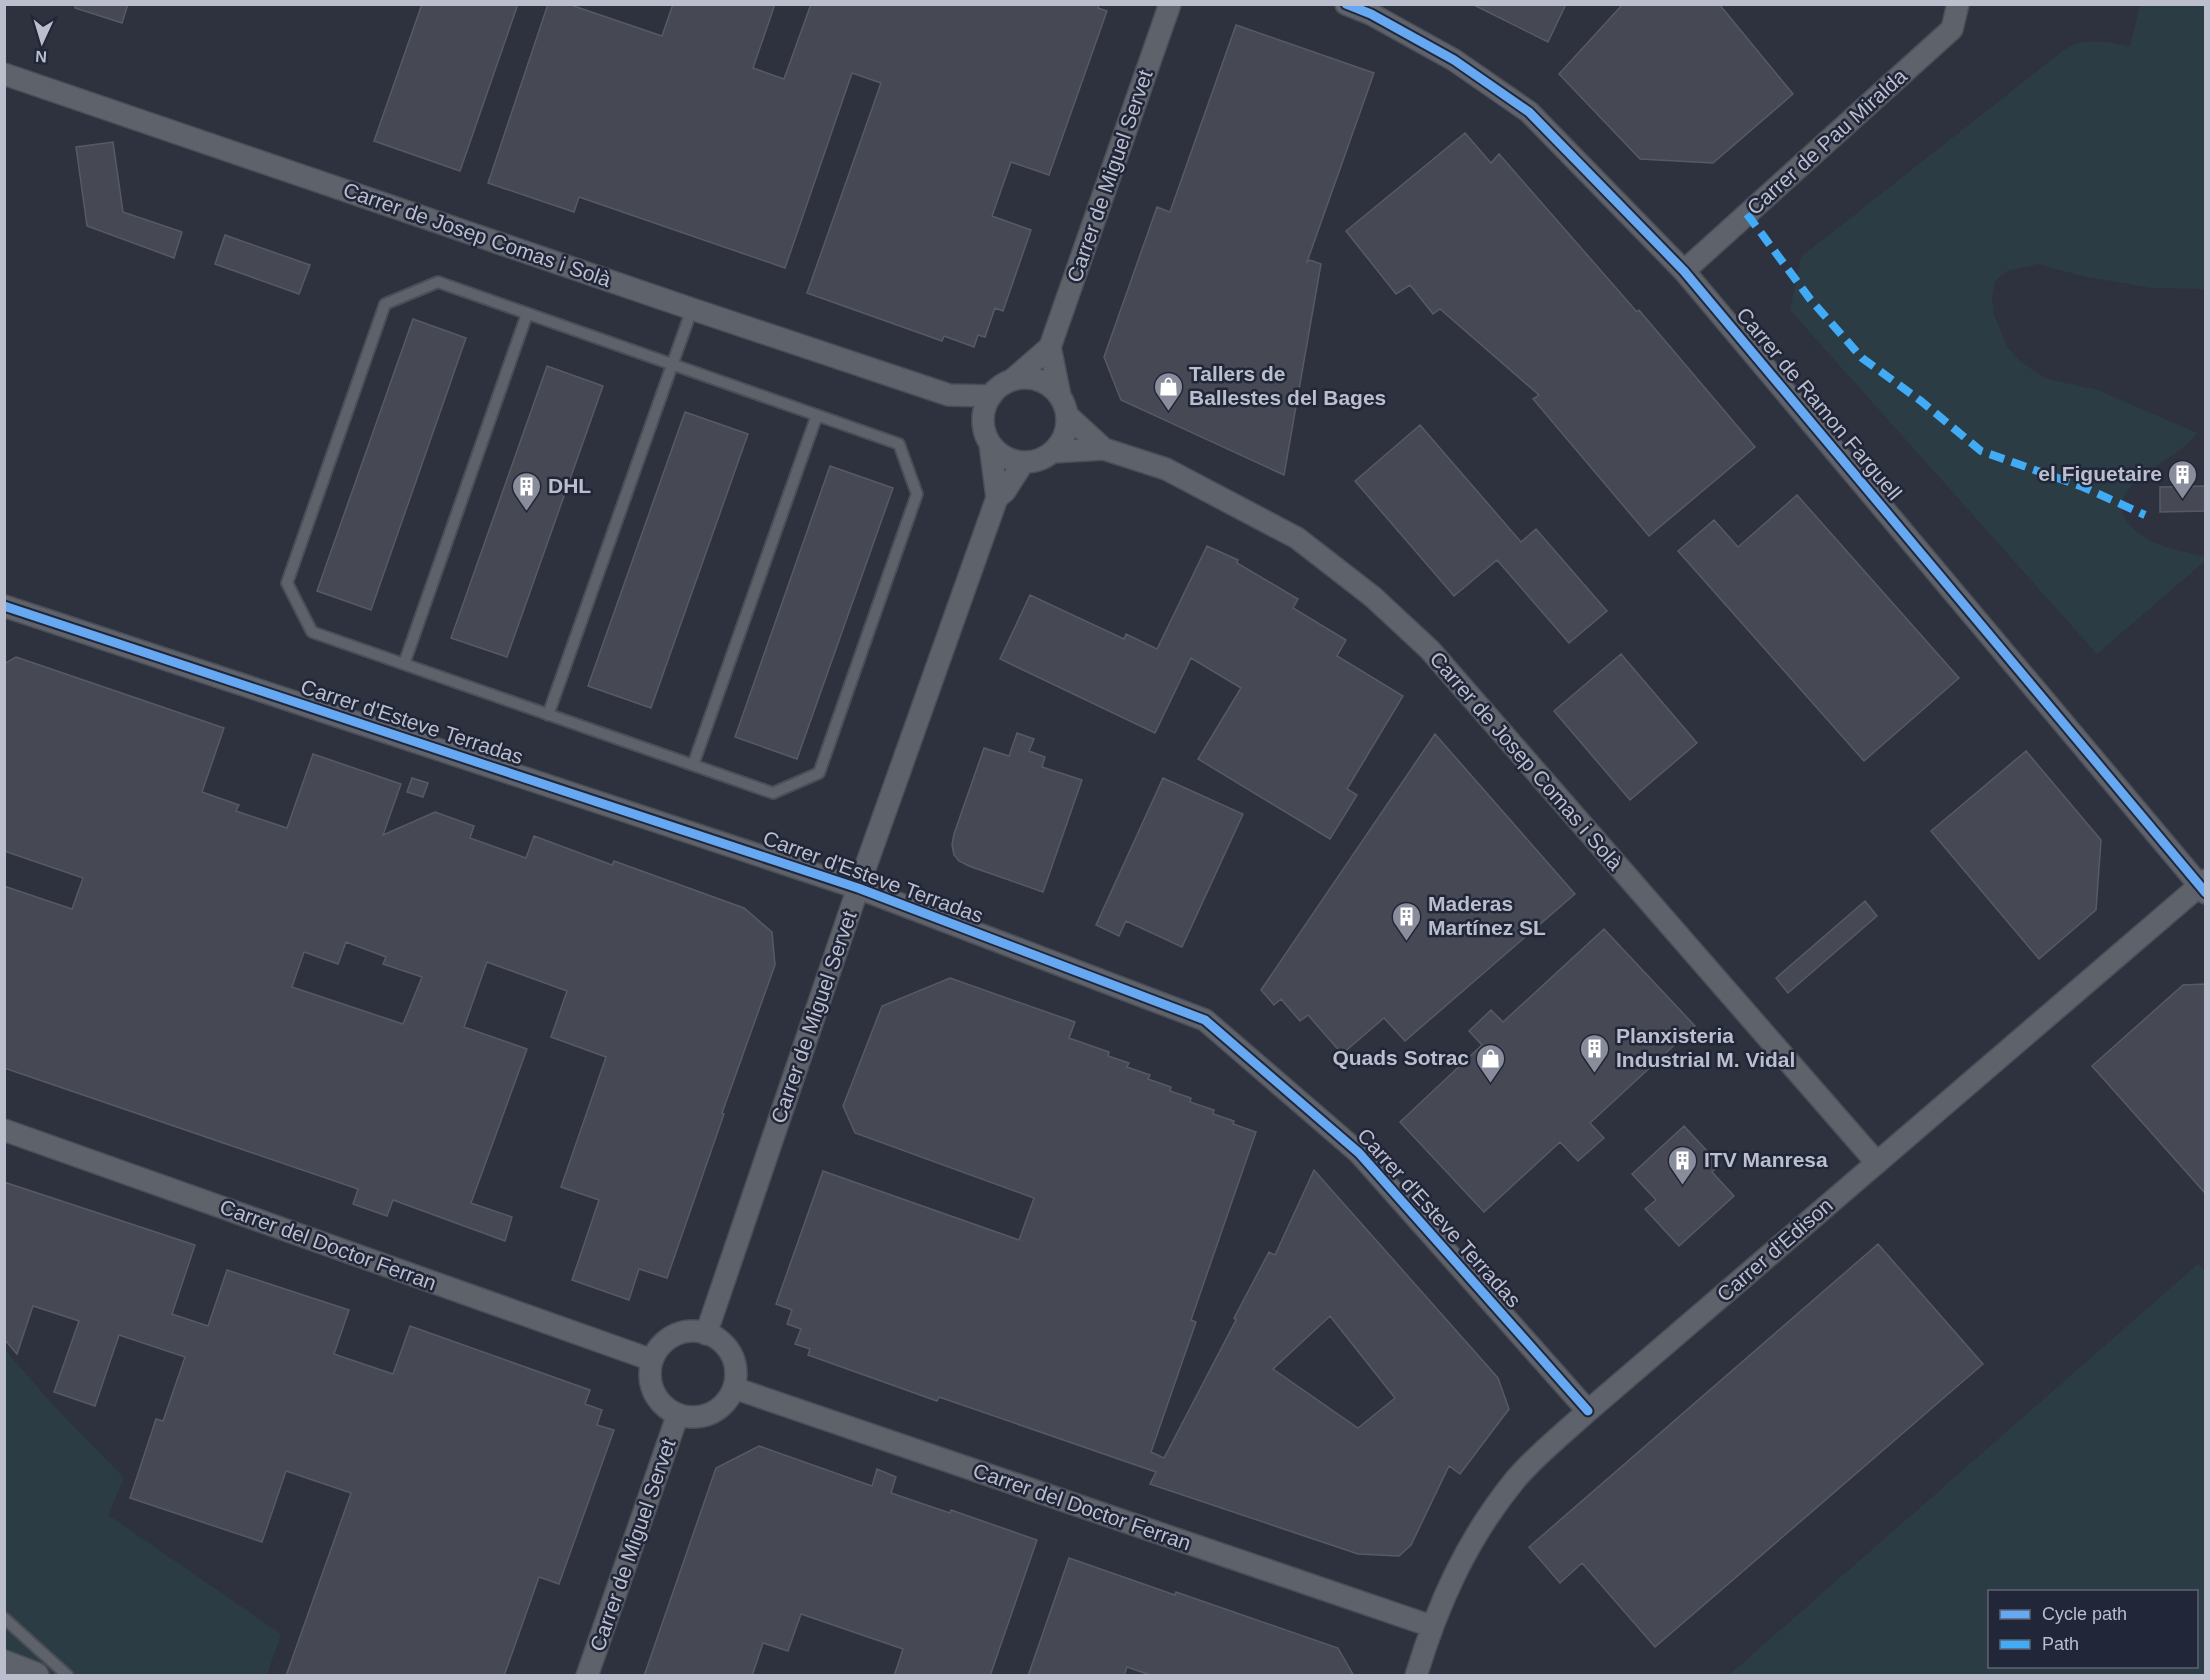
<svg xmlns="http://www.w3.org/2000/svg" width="2210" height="1680" viewBox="0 0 2210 1680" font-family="Helvetica,sans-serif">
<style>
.green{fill:#2b3c44;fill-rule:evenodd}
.building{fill:#464953;stroke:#575a65;stroke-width:1.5;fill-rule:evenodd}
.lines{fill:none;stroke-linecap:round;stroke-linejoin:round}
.service-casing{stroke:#4b4e57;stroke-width:14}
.minor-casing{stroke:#4b4e57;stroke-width:24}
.tertiary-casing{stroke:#4b4e57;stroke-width:30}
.service{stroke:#5e626b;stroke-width:10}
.minor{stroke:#5e626b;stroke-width:21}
.tertiary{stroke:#5e626b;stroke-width:27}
.quiet{stroke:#42abf6;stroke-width:8;stroke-dasharray:15 8;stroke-linecap:butt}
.cycleway-casing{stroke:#212639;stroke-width:13}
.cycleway{stroke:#66a8f1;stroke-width:9}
.labels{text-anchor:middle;stroke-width:5;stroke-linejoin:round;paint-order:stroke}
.street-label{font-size:21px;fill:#babecd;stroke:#212639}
.poi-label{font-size:21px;font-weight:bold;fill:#babecd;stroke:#212639;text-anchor:start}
</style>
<rect width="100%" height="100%" fill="#2e323e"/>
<path class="green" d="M 2140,5 L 2205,5 L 2205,289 L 2152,288 L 2082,276 L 2038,264 L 2007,271 L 1995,281 L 1992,298 L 1994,315 L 2008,348 L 2020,361 L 2034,371 L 2047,379 L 2098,390 L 2197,433 C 2180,455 2155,463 2135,482 C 2127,489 2118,503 2123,514 C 2136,545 2176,549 2205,557 L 2205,561 L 2097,654 L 1790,310 L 1801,257 L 2064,50 C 2085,37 2107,41 2130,47 Z
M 2198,1264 L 2206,1272 L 2205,1675 L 1729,1675 ZM 1990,1592 L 2196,1592 L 2196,1666 L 1990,1666 Z
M 5,1350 L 54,1406 L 124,1478 L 108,1515 L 281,1634 L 267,1675 L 5,1675 Z"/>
<path class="building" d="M 75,4 L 128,4 L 122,23 L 75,8 Z
M 422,4 L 518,4 L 460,171 L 374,141 Z
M 548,4 L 568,4 L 662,36 L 673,4 L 775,4 L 753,68 L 784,79 L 811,4 L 1099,4 L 1098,8 L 1107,11 L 1049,175 L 1011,162 L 992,216 L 1031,230 L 1003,311 L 995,308 L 985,337 L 978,335 L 974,347 L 944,336 L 942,341 L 807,293 L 881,83 L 852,73 L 785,268 L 579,197 L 574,212 L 488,183 Z
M 1472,4 L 1566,4 L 1548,42 Z
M 1623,4 L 1719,4 L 1793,94 L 1713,163 L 1640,159 L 1559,74 Z
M 1236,25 L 1374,73 L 1307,262 L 1310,260 L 1321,264 L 1284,475 L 1121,400 L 1104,357 L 1157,207 L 1170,212 Z
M 1465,133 L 1491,163 L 1499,154 L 1637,312 L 1639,310 L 1755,447 L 1649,536 L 1533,399 L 1539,395 L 1440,309 L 1433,314 L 1410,285 L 1396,294 L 1346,231 Z
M 113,142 L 123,212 L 182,232 L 174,258 L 87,226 L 76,147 Z
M 225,235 L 310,265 L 299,294 L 215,264 Z
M 413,319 L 466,338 L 371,610 L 317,591 Z
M 547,366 L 603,386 L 507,657 L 451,638 Z
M 685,412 L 748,434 L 651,708 L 588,686 Z
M 1420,425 L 1521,542 L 1536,529 L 1607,611 L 1569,643 L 1497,560 L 1454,596 L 1355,481 Z
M 830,466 L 893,488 L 797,759 L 735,737 Z
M 2205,486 L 2205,511 L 2160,512 L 2160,487 Z
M 1797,495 L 1959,678 L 1864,761 L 1678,551 L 1714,520 L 1738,547 Z
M 1207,546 L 1238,560 L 1237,563 L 1298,599 L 1293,608 L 1346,640 L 1337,656 L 1403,696 L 1347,789 L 1357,795 L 1330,839 L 1198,759 L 1241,688 L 1191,658 L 1155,733 L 1000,659 L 1030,595 L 1124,639 L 1126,634 L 1157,649 Z
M 1621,654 L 1697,743 L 1630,800 L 1554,711 Z
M 16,657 L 224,728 L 202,792 L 239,805 L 236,811 L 287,828 L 313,754 L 401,784 L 383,835 L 435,812 L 474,826 L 470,838 L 526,858 L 534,836 L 612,865 L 614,861 L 744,908 L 772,932 L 775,965 L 722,1113 L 724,1114 L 667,1278 L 639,1269 L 629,1300 L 572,1280 L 599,1200 L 561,1187 L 606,1057 L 551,1037 L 567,991 L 487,962 L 464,1027 L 527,1049 L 471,1203 L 512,1217 L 505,1241 L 393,1200 L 387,1216 L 353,1204 L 358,1189 L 4,1068 L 4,886 L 72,909 L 83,878 L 4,851 L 4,664 ZM 346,942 L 386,957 L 383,964 L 422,977 L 403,1024 L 292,987 L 304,952 L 338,964 Z
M 1017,733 L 1034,739 L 1029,751 L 1045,757 L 1042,767 L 1082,780 L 1043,892 L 969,866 L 959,861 L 954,855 L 952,845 L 954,834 L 984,748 L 1009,756 Z
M 1435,734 L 1575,894 L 1405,1041 L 1384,1018 L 1342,1054 L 1308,1015 L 1300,1021 L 1281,999 L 1274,1005 L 1261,990 Z
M 2026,751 L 2101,840 L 2096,910 L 2039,959 L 1931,831 Z
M 412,778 L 428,783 L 423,797 L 407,792 Z
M 1163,778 L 1243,814 L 1182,947 L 1126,921 L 1119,936 L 1096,925 Z
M 1865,901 L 1877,916 L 1788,993 L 1776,978 Z
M 1604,929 L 1695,1026 L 1590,1123 L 1604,1138 L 1578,1161 L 1560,1142 L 1484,1212 L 1400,1122 L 1482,1045 L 1469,1031 L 1491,1010 L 1503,1022 Z
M 950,978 L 1075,1022 L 1069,1038 L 1109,1052 L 1108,1056 L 1129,1063 L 1127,1067 L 1150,1075 L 1148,1079 L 1171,1087 L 1170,1091 L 1191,1098 L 1190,1102 L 1214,1110 L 1213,1114 L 1234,1121 L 1233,1124 L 1256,1132 L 1191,1320 L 1196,1322 L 1151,1452 L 1164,1458 L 1236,1320 L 1234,1318 L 1269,1252 L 1275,1255 L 1314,1170 L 1498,1378 L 1509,1409 L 1460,1474 L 1449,1466 L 1411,1545 L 1399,1556 L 1358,1554 L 1150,1484 L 1156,1472 L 939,1397 L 937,1401 L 808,1355 L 810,1349 L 795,1344 L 801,1329 L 787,1324 L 792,1310 L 776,1304 L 823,1171 L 1019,1240 L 1034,1198 L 855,1133 L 843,1106 L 882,1006 ZM 1330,1316 L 1395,1398 L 1358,1428 L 1273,1369 Z
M 2205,984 L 2205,1193 L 2092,1066 L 2183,985 Z
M 1684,1126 L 1720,1165 L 1712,1172 L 1734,1196 L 1679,1246 L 1645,1209 L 1656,1200 L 1632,1174 Z
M 4,1182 L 195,1245 L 172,1314 L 208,1326 L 227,1270 L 349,1310 L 334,1354 L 393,1374 L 410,1326 L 590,1390 L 585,1404 L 602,1410 L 597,1425 L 614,1430 L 559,1584 L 539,1577 L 504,1676 L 286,1676 L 351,1493 L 286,1471 L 262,1542 L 130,1498 L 156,1419 L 163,1421 L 185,1357 L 119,1335 L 95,1406 L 54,1392 L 79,1321 L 33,1306 L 17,1354 L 4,1339 Z
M 1878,1244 L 1983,1364 L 1655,1647 L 1582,1563 L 1560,1583 L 1529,1547 Z
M 759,1446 L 872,1486 L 877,1469 L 896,1477 L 891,1493 L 950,1513 L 951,1510 L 1037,1540 L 990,1676 L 894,1676 L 903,1649 L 801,1614 L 788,1651 L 763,1643 L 752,1676 L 644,1676 L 716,1468 Z
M 1069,1558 L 1175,1595 L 1176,1592 L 1338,1648 L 1354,1676 L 1153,1676 L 1127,1667 L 1124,1676 L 1028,1676 Z"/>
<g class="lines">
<defs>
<path id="service" d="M 438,282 L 899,444 L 917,494 L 819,773 L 773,793 L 312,632 L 287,583 L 385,304 Z
M 404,664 L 527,314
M 548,715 L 692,309
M 693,765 L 817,415
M 4,1618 L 68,1676"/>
<path id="minor" d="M 1346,4 L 1371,14 L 1454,60 L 1529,112 L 1684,271 L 2206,893
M 4,74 L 692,309 L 949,395 L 991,396
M 1684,271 L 1952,29 L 1958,4
M 1050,347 L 1060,396
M983 420a42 42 0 1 1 84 0a42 42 0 1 1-84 0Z
M 1012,380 L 1050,347 L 1170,4
M 1067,415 L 1104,449
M 1053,452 L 1104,449 L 1166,469 L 1297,538 L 1373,597 L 1430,650 L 1877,1163
M 997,498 L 1005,491 L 1023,463
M 4,606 L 858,888 L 1205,1020 L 1359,1153 L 1588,1411
M 4,1130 L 652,1360
M650 1374a43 43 0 1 1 86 0a43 43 0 1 1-86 0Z
M 706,1334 L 858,888 L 997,498 L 990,444
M 734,1388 L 1431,1626
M 587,1676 L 678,1414
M 1416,1676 C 1438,1603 1467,1539 1515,1480 C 1535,1456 1565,1432 1588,1411 L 2206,880"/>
<path id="tertiary" d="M 4,1664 L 35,1676"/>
</defs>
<use href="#service" class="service-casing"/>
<use href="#minor" class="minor-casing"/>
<use href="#tertiary" class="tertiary-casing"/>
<use href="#service" class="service"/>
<use href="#minor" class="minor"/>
<use href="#tertiary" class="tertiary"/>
<path class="quiet" d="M 1747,214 L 1810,299 L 1862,358 L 1921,401 L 1981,451 L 2083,487 L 2145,515"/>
<defs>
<path id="cycleway" d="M 1346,4 L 1371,14 L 1454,60 L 1529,112 L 1684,271 L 2206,893
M 4,606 L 858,888 L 1205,1020 L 1359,1153 L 1588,1411"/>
</defs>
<use href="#cycleway" class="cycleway-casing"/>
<use href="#cycleway" class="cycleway"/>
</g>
<defs>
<symbol id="shop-pin" viewBox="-11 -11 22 30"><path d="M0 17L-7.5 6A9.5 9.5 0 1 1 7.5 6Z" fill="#898d9b" stroke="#212639"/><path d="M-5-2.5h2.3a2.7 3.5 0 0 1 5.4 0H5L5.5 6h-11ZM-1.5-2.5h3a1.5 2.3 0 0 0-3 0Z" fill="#fff"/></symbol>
<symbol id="building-pin" viewBox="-11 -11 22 30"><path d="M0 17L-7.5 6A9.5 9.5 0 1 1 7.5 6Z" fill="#898d9b" stroke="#212639"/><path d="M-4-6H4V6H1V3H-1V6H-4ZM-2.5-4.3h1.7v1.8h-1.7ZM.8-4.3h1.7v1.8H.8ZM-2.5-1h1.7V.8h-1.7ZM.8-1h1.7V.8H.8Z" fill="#fff"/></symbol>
</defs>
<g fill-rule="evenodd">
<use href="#shop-pin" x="1152" y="370" width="33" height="45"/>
<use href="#building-pin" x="2166" y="458" width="33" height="45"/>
<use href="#building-pin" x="510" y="470" width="33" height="45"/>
<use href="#building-pin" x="1390" y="900" width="33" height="45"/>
<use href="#building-pin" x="1578" y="1032" width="33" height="45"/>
<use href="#shop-pin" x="1474" y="1042" width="33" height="45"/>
<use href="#building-pin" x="1666" y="1144" width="33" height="45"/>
</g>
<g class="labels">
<g class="street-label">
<text transform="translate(1827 142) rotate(-42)" y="7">Carrer de Pau Miralda</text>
<text transform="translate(1110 176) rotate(-71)" y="7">Carrer de Miguel Servet</text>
<text transform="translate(477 235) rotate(19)" y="7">Carrer de Josep Comas i Solà</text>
<text transform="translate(1819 404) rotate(50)" y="7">Carrer de Ramon Farguell</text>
<text transform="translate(412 722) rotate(18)" y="7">Carrer d'Esteve Terradas</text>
<text transform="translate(1526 761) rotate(49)" y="7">Carrer de Josep Comas i Solà</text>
<text transform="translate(873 877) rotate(20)" y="7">Carrer d'Esteve Terradas</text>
<text transform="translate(814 1017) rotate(-71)" y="7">Carrer de Miguel Servet</text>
<text transform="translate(1439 1218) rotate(48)" y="7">Carrer d'Esteve Terradas</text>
<text transform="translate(328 1245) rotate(20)" y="7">Carrer del Doctor Ferran</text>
<text transform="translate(1775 1250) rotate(-41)" y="7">Carrer d'Edison</text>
<text transform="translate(1082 1507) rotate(19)" y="7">Carrer del Doctor Ferran</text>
<text transform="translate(633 1545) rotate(-71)" y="7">Carrer de Miguel Servet</text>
</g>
<g class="poi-label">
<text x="1189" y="381">Tallers de<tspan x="1189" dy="24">Ballestes del Bages</tspan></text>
<text x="2162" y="481" text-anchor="end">el Figuetaire</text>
<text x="548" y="493">DHL</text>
<text x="1428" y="911">Maderas<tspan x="1428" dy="24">Martínez SL</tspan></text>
<text x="1616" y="1043">Planxisteria<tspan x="1616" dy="24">Industrial M. Vidal</tspan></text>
<text x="1469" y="1065" text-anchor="end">Quads Sotrac</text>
<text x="1704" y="1167">ITV Manresa</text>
</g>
</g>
<rect width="2210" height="1680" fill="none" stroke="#babecd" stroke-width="12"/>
<rect x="1988" y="1590" width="210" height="78" fill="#212639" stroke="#5e6374" stroke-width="1.5"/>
<rect x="2000" y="1610" width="30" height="9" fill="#66a8f1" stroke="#5e6374" stroke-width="1.5"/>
<text x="2042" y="1620" font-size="18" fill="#babecd">Cycle path</text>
<rect x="2000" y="1640" width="30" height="9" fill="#42abf6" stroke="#5e6374" stroke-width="1.5"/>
<text x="2042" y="1650" font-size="18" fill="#babecd">Path</text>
<g transform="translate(42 42) rotate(184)" stroke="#212639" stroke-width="4.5" paint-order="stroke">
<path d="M0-4.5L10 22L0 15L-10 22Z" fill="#babecd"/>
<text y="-9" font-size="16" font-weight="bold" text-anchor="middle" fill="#babecd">N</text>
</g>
</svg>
